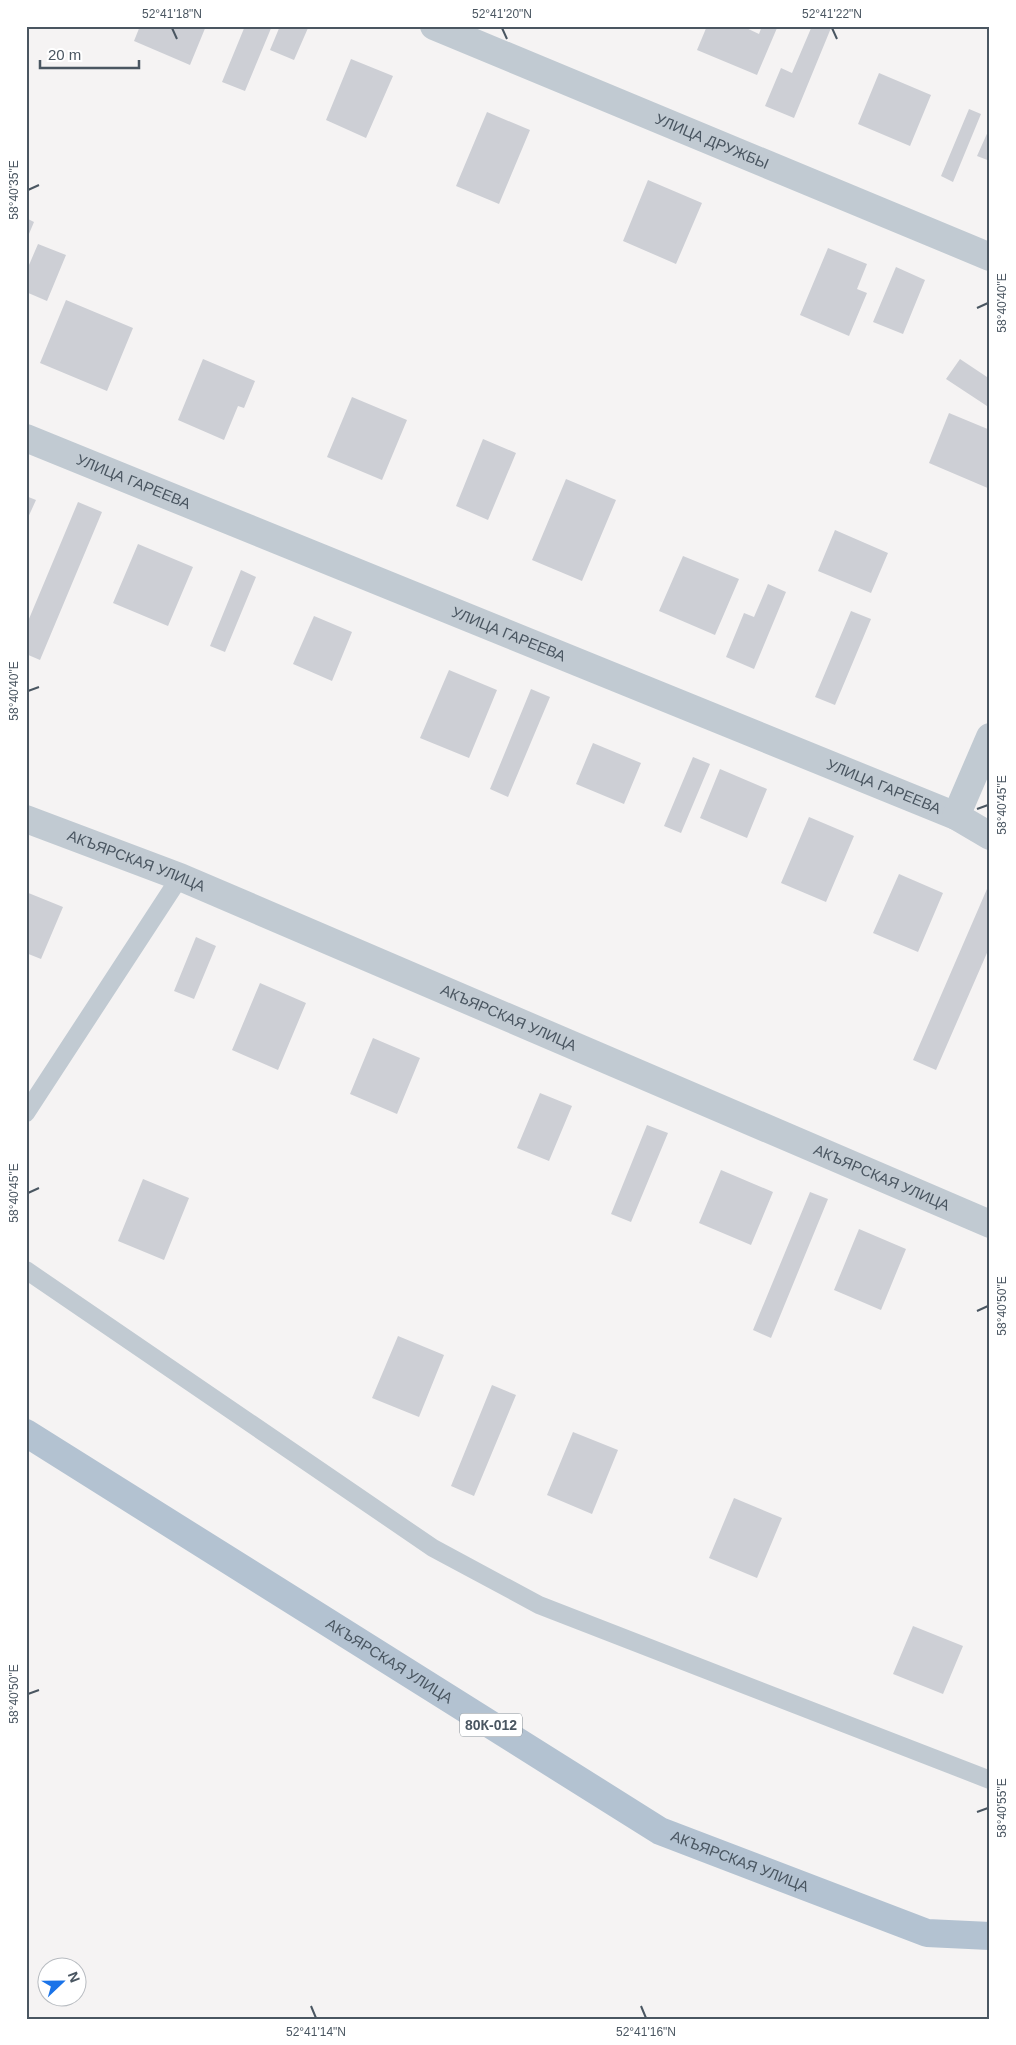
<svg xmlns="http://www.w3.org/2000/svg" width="1016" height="2045" viewBox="0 0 1016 2045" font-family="Helvetica,sans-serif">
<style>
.building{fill:#cdcfd5}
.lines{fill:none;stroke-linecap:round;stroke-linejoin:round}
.service{stroke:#c1cad2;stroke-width:18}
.minor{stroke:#c1cad2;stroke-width:28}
.tertiary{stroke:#c1cad2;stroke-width:28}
.primary{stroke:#b3c2d1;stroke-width:28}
.ticks{fill:none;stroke:#4a5661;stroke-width:2}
.labels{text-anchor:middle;stroke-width:4;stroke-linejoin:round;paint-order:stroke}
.shield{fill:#fff;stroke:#808990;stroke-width:1}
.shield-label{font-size:14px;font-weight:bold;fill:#4a5661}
.street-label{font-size:15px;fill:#4a5661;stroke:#fff}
.neatline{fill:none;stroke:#4a5661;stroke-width:2}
.ticks-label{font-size:12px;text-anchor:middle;fill:#4a5661}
</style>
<rect width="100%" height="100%" fill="#f5f3f3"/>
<path class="building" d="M 140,26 L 206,26 L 190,65 L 134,41 Z
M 245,26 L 272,26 L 245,91 L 222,82 Z
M 280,26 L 308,28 L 294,60 L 270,50 Z
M 707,26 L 742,26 L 759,34 L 762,26 L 777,28 L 757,75 L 697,50 Z
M 812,26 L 831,28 L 794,118 L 765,106 L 781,68 L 792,73 Z
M 351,59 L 393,76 L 366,138 L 326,120 Z
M 879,73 L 931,95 L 910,146 L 858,124 Z
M 969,109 L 981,114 L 953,182 L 941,176 Z
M 487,112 L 530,130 L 499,204 L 456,186 Z
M 990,127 L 990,161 L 977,156 Z
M 648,180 L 702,203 L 676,264 L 623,241 Z
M 26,218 L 34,222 L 26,241 Z
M 38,244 L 66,255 L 47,301 L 26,292 L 26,272 Z
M 828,248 L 867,264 L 857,289 L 867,293 L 849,336 L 800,315 Z
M 896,267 L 925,280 L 903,334 L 873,322 Z
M 66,300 L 133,328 L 107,391 L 40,363 Z
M 203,359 L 255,381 L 244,408 L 238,406 L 224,440 L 178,420 Z
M 960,359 L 990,379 L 990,408 L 946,379 Z
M 352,397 L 407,420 L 382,480 L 327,457 Z
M 949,413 L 990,430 L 990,489 L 929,463 Z
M 483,439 L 516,453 L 488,520 L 456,506 Z
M 566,479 L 616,500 L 582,581 L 532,560 Z
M 26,496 L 36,500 L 26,522 Z
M 78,502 L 102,512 L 40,660 L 26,654 L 26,626 Z
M 835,530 L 888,553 L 871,593 L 818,571 Z
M 138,544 L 193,567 L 168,626 L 113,603 Z
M 683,556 L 739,579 L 715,635 L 659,611 Z
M 241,570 L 256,577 L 225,652 L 210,646 Z
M 768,584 L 786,592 L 754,669 L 726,657 L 744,613 L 754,617 Z
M 851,611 L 871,619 L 835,705 L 815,697 Z
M 314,616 L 352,632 L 332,681 L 293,664 Z
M 449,670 L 497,690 L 469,758 L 420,738 Z
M 531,689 L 550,697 L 508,797 L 490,789 Z
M 593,743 L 641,763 L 624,804 L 576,784 Z
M 693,757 L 710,764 L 681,833 L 664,826 Z
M 720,769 L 767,789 L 747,838 L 700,818 Z
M 809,817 L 854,836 L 826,902 L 781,883 Z
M 899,874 L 943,893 L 918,952 L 873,933 Z
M 990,882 L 990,946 L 936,1070 L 913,1060 Z
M 26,892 L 63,907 L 41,959 L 26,953 Z
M 196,937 L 216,946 L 194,999 L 174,991 Z
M 260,983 L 306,1003 L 278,1070 L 232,1050 Z
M 373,1038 L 420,1058 L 397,1114 L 350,1094 Z
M 540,1093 L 572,1106 L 549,1161 L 517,1148 Z
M 647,1125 L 668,1133 L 631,1222 L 611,1214 Z
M 721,1170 L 773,1192 L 751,1245 L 699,1223 Z
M 143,1179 L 189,1198 L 164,1260 L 118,1241 Z
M 810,1192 L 828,1199 L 771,1338 L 753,1330 Z
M 859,1229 L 906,1249 L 881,1310 L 834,1290 Z
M 398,1336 L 444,1355 L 419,1417 L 372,1398 Z
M 492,1385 L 516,1395 L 474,1496 L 451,1486 Z
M 573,1432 L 618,1450 L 592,1514 L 547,1495 Z
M 734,1498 L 782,1518 L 757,1578 L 709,1558 Z
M 913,1626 L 963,1646 L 943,1694 L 893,1674 Z"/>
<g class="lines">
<path class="service" d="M 26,1113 L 180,877
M 26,1270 L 433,1548 L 539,1605 L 990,1780"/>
<g class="minor">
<path id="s1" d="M 434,26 L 990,257"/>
<path id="s2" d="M 26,438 L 956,816"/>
<path id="s3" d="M 26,819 L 180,877 L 990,1224"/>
</g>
<path class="tertiary" d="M 990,737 L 956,816 L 990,836"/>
<path class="primary" id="s4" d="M 26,1433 L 660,1831 L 927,1933 L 990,1936"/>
</g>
<path class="ticks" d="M 172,28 L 177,39M 502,28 L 507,39M 832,28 L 837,39M 28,190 L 39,185M 977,308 L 988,303M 28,691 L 39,687M 977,809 L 988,805M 28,1193 L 39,1188M 977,1311 L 988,1306M 28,1694 L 39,1690M 977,1812 L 988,1808M 311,2006 L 316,2018M 641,2006 L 646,2018"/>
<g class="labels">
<rect class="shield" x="460" y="1713.5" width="62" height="23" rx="4"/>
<g class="shield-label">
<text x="491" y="1730">80К-012</text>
</g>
<g class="street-label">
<text dy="5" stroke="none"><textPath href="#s1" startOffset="301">УЛИЦА ДРУЖБЫ</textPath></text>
<text dy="5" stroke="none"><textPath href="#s2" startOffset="116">УЛИЦА ГАРЕЕВА</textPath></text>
<text dy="5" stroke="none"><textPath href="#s2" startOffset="521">УЛИЦА ГАРЕЕВА</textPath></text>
<text dy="5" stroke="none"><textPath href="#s2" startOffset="926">УЛИЦА ГАРЕЕВА</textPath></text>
<text dy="5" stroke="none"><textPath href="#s3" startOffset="118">АКЪЯРСКАЯ УЛИЦА</textPath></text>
<text dy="5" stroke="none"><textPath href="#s3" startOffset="522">АКЪЯРСКАЯ УЛИЦА</textPath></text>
<text dy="5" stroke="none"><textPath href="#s3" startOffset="928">АКЪЯРСКАЯ УЛИЦА</textPath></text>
<text dy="5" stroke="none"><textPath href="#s4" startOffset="429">АКЪЯРСКАЯ УЛИЦА</textPath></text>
<text dy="5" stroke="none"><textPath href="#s4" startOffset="834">АКЪЯРСКАЯ УЛИЦА</textPath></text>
</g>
</g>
<rect width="1016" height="2045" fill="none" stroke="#ffffff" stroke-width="55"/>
<g transform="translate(62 1982) rotate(68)"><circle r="24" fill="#ffffff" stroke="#b7bbc0"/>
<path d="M0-4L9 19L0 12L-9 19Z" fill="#1a73e8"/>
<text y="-8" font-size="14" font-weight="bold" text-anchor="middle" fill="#4a5661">N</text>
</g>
<path d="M40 60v8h99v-8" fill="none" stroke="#4a5661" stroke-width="2.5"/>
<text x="48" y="60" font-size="15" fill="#4a5661" stroke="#ffffff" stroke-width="4" paint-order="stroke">20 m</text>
<rect x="28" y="28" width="960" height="1990" class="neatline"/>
<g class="ticks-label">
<text x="172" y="18">52°41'18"N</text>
<text x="502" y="18">52°41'20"N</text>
<text x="832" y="18">52°41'22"N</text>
<text transform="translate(14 190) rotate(-90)" y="4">58°40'35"E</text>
<text transform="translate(1002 303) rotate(-90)" y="4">58°40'40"E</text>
<text transform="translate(14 691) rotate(-90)" y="4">58°40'40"E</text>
<text transform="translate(1002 805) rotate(-90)" y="4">58°40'45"E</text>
<text transform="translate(14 1193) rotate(-90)" y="4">58°40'45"E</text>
<text transform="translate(1002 1306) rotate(-90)" y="4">58°40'50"E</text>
<text transform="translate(14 1694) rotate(-90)" y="4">58°40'50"E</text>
<text transform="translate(1002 1808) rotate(-90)" y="4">58°40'55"E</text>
<text x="316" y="2036">52°41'14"N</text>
<text x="646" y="2036">52°41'16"N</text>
</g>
</svg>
